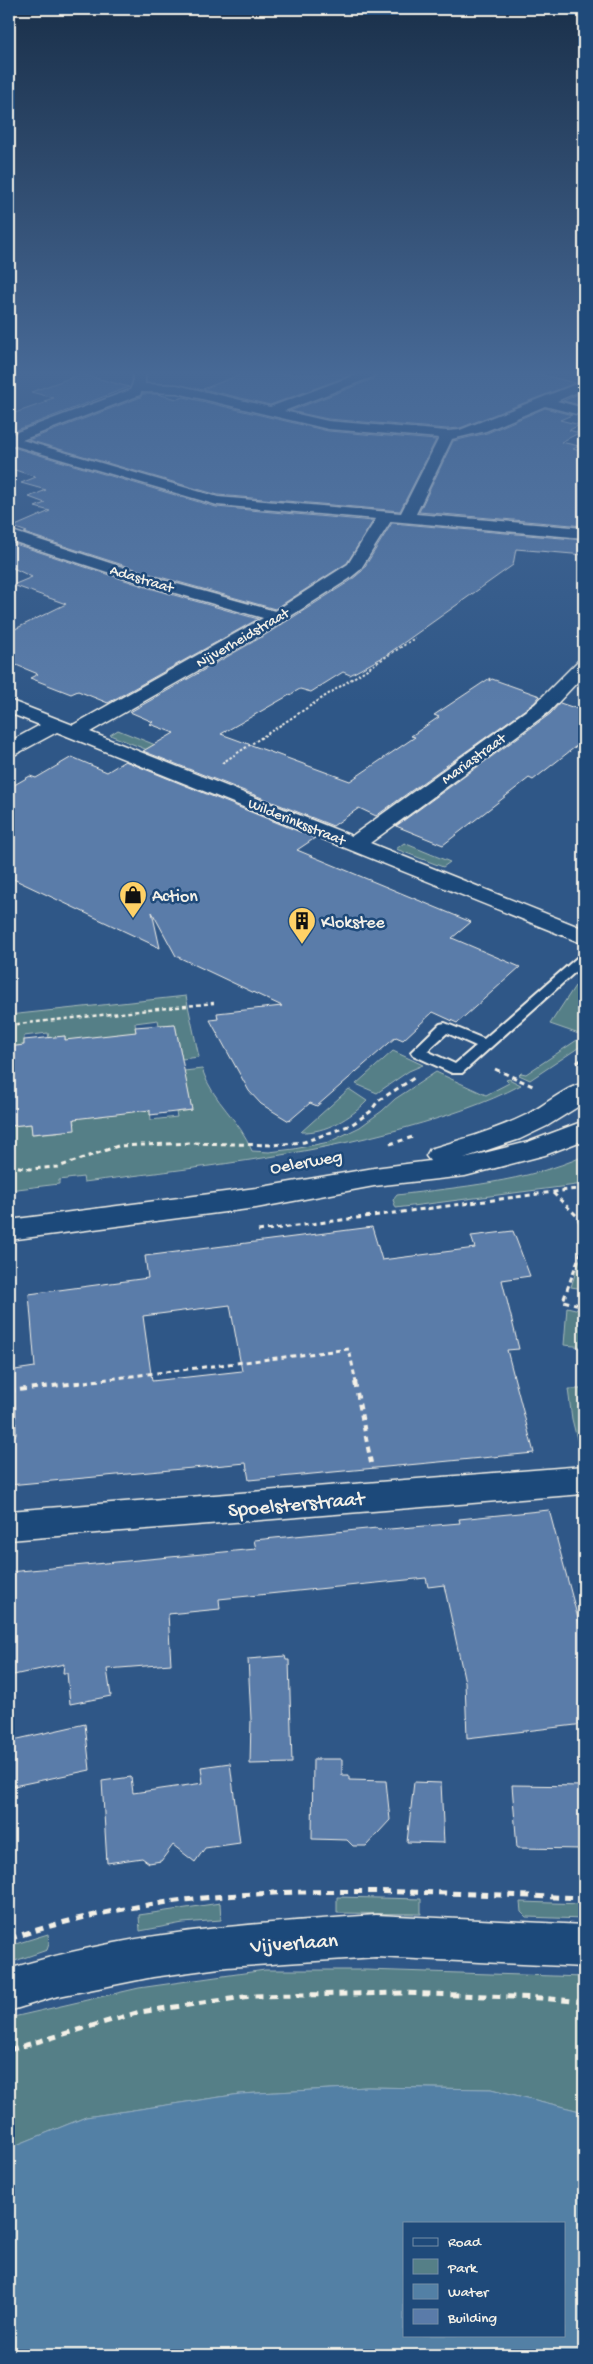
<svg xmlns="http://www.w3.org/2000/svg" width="593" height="2364" viewBox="0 0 593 2364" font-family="'Gochi Hand',sans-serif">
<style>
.green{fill:#557f87;stroke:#a4b8b8}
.water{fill:#5380a5;stroke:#93adc0;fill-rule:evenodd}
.building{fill:#5a7ba9;stroke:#f4f1e8;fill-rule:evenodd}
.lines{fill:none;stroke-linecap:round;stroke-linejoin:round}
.service-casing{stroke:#f4f1e8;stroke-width:4}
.minor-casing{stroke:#f4f1e8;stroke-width:3}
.primary-casing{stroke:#f4f1e8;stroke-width:3}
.path-far4{stroke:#f4f1e8;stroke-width:2;stroke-dasharray:2.5 2;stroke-linecap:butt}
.path-far3{stroke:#f4f1e8;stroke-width:2.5;stroke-dasharray:4 3;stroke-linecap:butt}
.path-far2{stroke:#f4f1e8;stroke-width:3;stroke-dasharray:5 4;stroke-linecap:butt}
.path-far1{stroke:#f4f1e8;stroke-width:4;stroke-dasharray:6 5;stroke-linecap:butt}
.path{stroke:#f4f1e8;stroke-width:5;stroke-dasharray:8 6;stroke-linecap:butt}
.service{fill:#1f4a7a;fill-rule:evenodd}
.minor{fill:#1f4a7a;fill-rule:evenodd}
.primary{fill:#1f4a7a;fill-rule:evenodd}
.labels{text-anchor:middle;stroke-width:5;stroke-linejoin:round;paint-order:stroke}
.far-street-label{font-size:15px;fill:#f4f1e8;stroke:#1f4a7a}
.poi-label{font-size:18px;fill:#f4f1e8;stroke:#1f4a7a;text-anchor:start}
.street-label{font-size:18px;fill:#f4f1e8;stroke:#1f4a7a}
.near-street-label{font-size:21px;fill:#f4f1e8;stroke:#1f4a7a}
</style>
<rect width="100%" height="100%" fill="#2f5787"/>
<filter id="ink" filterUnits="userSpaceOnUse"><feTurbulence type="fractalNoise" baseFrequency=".02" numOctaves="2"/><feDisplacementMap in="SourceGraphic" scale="10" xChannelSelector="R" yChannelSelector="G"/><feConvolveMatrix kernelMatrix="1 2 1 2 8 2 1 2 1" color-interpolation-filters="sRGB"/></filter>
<g filter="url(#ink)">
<path class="green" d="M 118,730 L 198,762 L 190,767 L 110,735 Z
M 404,843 L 450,862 L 443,867 L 396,849 Z
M 575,986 L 584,989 L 584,1025 L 579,1034 L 550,1024 Z
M 186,996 L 199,1057 L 182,1059 L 175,1024 L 159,1025 L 158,1020 L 135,1023 L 136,1032 L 69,1072 L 65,1036 L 49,1038 L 48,1033 L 24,1036 L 24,1045 L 9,1047 L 9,1015 Z
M 577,1040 L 584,1044 L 530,1080 L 519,1075 L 521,1073 L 526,1074 Z
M 393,1051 L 423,1065 L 409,1071 L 377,1093 L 356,1084 Z
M 202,1069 C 213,1103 240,1119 252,1151 L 269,1152 L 294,1149 L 329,1142 L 360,1127 L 382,1111 L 395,1099 L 436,1072 L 486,1095 L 509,1083 L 506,1080 L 509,1079 L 521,1085 C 485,1104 447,1116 408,1127 C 302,1157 193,1168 84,1182 L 83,1177 L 59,1180 L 59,1184 L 9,1190 L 9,1094 L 11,1126 L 31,1124 L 32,1134 L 58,1132 L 58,1126 L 75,1124 L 70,1084 L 150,1110 L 151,1120 L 177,1117 L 176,1112 L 192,1110 L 184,1071 Z
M 349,1089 L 367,1101 C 351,1118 325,1133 301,1132 Z
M 584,1156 L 584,1184 L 396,1208 L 393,1200 L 397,1195 C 460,1187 525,1182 584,1156 Z
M 584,1246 L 584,1289 L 571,1287 Z
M 567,1307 L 584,1311 L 584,1347 L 564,1345 Z
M 568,1389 L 584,1389 L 584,1442 L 578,1443 L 572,1419 Z
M 337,1897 L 421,1899 L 421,1914 L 337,1913 Z
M 520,1902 L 584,1904 L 584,1919 L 526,1917 L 521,1912 Z
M 220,1903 L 221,1920 L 183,1923 L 140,1931 L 139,1915 Z
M 48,1934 L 49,1944 L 47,1950 L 9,1963 L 9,1946 Z
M 265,1970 L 366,1970 L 584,1977 L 584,2112 L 491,2089 L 367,2087 L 240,2094 L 86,2117 L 9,2148 L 9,2018 L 139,1988 Z"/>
<path class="water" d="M 367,2087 L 491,2089 L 584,2112 L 584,2355 L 9,2355 L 9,2148 L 86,2117 L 240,2094 ZM 404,2223 L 564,2223 L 564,2335 L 404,2335 Z"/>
<path class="building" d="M 81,374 L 129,387 L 9,433 L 9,415 L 47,402 L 44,401 L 54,398 L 31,392 Z
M 242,374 L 354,374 L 270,405 L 203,389 Z
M 376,374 L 539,374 L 575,383 L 460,428 L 447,429 L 328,419 L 290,411 L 373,379 Z
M 584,391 L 584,406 L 563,401 Z
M 142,394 L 157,394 L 177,399 L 184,397 L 328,431 L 436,440 L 400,511 L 218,495 L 28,440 L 141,397 Z
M 545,408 L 572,415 L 560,420 L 580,425 L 569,430 L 579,433 L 561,442 L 579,446 L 573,449 L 584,452 L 584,526 L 419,512 L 453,441 L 487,433 Z
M 9,446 L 216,507 L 373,521 L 347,563 L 275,609 L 160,577 L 24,533 L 27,532 L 13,527 L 50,511 L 35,507 L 45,503 L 29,497 L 46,490 L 21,483 L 36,477 L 9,468 Z
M 392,523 L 584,540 L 584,555 L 516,549 L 513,565 L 385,656 L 350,675 L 343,672 L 311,692 L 300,689 L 221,734 L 350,781 L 415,737 L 411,736 L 439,717 L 434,715 L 490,678 L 489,681 L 492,679 L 540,696 L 534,703 L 376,816 L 359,808 L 333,826 L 143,751 L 174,733 L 150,724 L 153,722 L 130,712 L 265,635 L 350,581 L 362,571 Z
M 9,542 L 146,587 L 258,619 L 108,703 L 78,691 L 71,694 L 30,678 L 38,674 L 9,662 L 9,632 L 66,604 L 13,585 L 32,577 L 9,566 Z
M 560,703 L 584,711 L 584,740 L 533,780 L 529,778 L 443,845 L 396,826 L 550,714 Z
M 72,757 L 107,772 L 125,761 L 315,838 L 297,850 L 471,922 L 452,938 L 520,967 L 457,1023 L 433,1012 L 403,1040 L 396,1037 L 317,1106 L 310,1103 L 289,1121 L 261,1104 L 249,1091 L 210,1020 L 218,1019 L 217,1013 L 282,1006 L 176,956 L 152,912 L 160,948 L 9,877 L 9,788 L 30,776 L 36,778 Z
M 175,1024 L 192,1110 L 150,1115 L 150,1110 L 74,1119 L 75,1130 L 32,1134 L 31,1124 L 11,1126 L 9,1047 L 24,1045 L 24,1040 L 65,1036 L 65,1040 L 136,1032 L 135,1027 Z
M 372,1227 L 382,1260 L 475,1248 L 471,1236 L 513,1231 L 530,1276 L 502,1280 L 519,1349 L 507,1350 L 534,1453 L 249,1480 L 246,1463 L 9,1485 L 9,1436 L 16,1435 L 15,1370 L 35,1367 L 29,1294 L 148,1278 L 145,1256 ZM 230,1305 L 242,1371 L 152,1381 L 143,1316 Z
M 549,1510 L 584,1641 L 584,1724 L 467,1738 L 465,1682 L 444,1585 L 428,1587 L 426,1578 L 219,1599 L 220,1609 L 168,1614 L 171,1664 L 107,1669 L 111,1696 L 70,1704 L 67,1673 L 63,1673 L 64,1664 L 9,1676 L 9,1572 L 256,1549 L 254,1540 L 377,1528 L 378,1530 L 460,1523 L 459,1519 Z
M 285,1656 L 286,1660 L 289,1660 L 292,1763 L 250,1764 L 251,1719 L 248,1659 Z
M 85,1724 L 90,1770 L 9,1787 L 9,1741 Z
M 313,1759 L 342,1759 L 342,1775 L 349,1775 L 349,1780 L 386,1781 L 390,1820 L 366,1846 L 353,1846 L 347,1840 L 312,1839 Z
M 230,1763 L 240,1843 L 205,1848 L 195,1862 L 173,1845 L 161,1861 L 149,1863 L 142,1858 L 107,1863 L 102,1781 L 131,1777 L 133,1793 L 203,1783 L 201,1767 Z
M 414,1782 L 441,1783 L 444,1843 L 407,1842 Z
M 512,1785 L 584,1786 L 584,1849 L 517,1848 Z"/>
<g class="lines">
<defs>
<path id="service" d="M 584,954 L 584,964 L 462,1073 L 452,1073 L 413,1055 L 411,1052 L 440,1024 L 445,1023 L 484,1039 L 580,955 ZM 447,1033 L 476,1046 L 455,1064 L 427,1051 Z"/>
<path id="minor" d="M 133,374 L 145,374 L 145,384 L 177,385 L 270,407 L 358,374 L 374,374 L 372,377 L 284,411 L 328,421 L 447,431 L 460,430 L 584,381 L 584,389 L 557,401 L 584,408 L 584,416 L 545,406 L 486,431 L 452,439 L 416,514 L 584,528 L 584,538 L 391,521 L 360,570 L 349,579 L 264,633 L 90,732 L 352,836 L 535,704 L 578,661 L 584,660 L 584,675 L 549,712 L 370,843 L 584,929 L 584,944 L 57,732 L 16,754 L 9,756 L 9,742 L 40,725 L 9,713 L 9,700 L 73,725 L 263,618 L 147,585 L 9,540 L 9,530 L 159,579 L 275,611 L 348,564 L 376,519 L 217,505 L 9,444 L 9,435 L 130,390 L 133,383 ZM 141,392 L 177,393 L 328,429 L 439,438 L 401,513 L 218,497 L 22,440 L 140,395 Z
M 584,1466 L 584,1494 L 9,1540 L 9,1511 Z
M 376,1915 L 584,1925 L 584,1967 L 376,1957 L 227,1967 L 153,1977 L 54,1997 L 9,2011 L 9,1969 C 129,1931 251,1924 376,1915 Z"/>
<path id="primary" d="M 584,1083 L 584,1103 L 547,1126 L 520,1139 L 464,1158 L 528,1142 L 584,1121 L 584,1140 L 545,1155 L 465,1176 L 374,1186 L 256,1208 L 9,1240 L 9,1220 L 256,1188 L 374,1168 L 430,1161 L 426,1156 L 430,1149 C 463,1139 496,1130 526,1115 C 546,1105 563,1088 584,1083 Z"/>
</defs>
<use href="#service" class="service-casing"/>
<use href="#minor" class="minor-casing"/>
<use href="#primary" class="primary-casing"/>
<path class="path-far4" d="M 222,763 L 415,638"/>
<path class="path-far3" d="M 9,1025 L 214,1003"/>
<path class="path-far2" d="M 577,1063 L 584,1058
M 495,1069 L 535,1087
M 390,1144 L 413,1137
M 9,1165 L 29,1169 L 58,1167 L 118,1146 L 192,1143 L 273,1145 L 304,1142 L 351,1125 L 370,1112 L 378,1101 L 414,1078
M 553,1193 L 578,1217 L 584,1238
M 258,1231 L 584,1188
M 584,1243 L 563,1301 L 584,1306
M 76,1383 L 349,1349 L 356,1383"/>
<path class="path-far1" d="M 355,1382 L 371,1463
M 9,1391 L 86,1382"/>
<path class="path" d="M 9,1939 C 194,1875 392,1892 584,1898
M 9,2050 L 140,2012 L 251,1996 L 401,1993 L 541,1998 L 584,2002"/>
<use href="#service" class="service"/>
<use href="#minor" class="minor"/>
<use href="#primary" class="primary"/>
</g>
</g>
<linearGradient id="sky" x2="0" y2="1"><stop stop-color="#1a304a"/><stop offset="0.53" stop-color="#476996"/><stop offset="1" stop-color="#476996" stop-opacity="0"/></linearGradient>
<rect width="593" height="704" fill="url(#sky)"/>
<defs>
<symbol id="shop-pin" viewBox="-11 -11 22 30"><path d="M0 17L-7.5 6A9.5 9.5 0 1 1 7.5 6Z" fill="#ffd166" stroke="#1f4a7a"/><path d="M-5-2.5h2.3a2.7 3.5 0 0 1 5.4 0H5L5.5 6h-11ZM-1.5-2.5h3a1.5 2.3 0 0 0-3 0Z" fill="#111"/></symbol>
<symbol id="building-pin" viewBox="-11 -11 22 30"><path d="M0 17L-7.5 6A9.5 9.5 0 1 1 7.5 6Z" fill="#ffd166" stroke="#1f4a7a"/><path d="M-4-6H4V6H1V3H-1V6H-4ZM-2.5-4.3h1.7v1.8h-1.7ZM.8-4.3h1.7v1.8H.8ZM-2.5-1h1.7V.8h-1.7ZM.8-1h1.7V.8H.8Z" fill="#111"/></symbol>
</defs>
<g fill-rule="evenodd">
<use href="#shop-pin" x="117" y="879" width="32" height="43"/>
<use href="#building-pin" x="286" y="905" width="32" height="43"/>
</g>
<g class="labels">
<g class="far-street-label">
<text transform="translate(142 578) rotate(17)" y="5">Adastraat</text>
<text transform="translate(242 637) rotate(-30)" y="5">Nijverheidstraat</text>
<text transform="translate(473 758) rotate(-36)" y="5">Mariastraat</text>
<text transform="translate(297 821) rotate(22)" y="5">Wilderinksstraat</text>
</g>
<g class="poi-label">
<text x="152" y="901">Action</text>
<text x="321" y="927">Klokstee</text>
</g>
<g class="street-label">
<text transform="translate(306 1161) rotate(-10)" y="6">Oelerweg</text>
</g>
<g class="near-street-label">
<text transform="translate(296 1503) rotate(-5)" y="7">Spoelsterstraat</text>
<text transform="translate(294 1942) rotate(-4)" y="7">Vijverlaan</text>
</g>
</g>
<rect width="593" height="2364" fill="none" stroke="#1f4a7a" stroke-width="30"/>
<rect x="15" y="15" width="563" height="2334" fill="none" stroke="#f4f1e8" stroke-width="2" filter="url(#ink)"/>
<rect x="403" y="2222" width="162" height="115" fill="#1f4a7a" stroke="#748da6"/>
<rect x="413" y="2238" width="25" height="8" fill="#1f4a7a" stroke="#748da6"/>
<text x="448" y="2246" font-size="15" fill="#f4f1e8">Road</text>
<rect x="413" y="2259" width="25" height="15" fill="#557f87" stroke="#748da6"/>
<text x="448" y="2272" font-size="15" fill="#f4f1e8">Park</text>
<rect x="413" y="2284" width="25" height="15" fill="#5380a5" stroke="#748da6"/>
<text x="448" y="2296" font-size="15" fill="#f4f1e8">Water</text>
<rect x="413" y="2309" width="25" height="15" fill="#5a7ba9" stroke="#748da6"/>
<text x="448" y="2322" font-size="15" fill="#f4f1e8">Building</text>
</svg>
